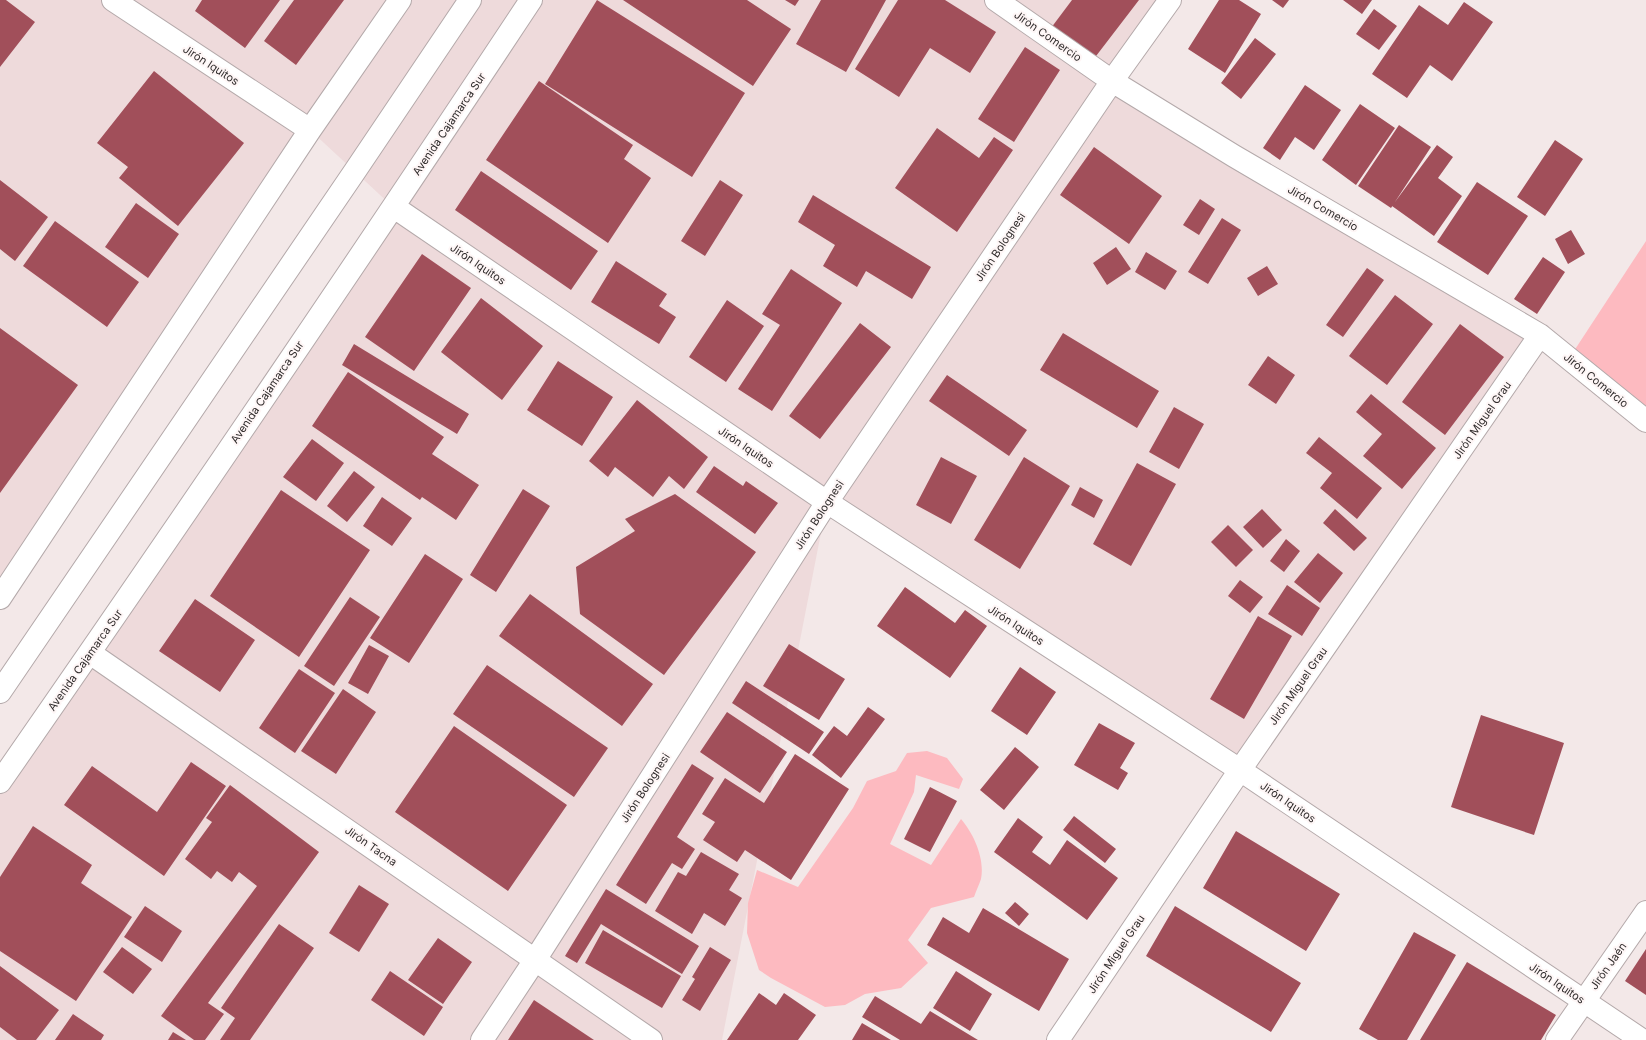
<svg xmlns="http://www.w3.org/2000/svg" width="1646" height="1040" viewBox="0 0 1646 1040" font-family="Inter,sans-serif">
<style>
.built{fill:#eedadb}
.green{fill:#fdbac0}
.building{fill:#a14f5a}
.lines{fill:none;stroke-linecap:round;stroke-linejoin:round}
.minor-casing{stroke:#b4a9aa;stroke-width:24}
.trunk-casing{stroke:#b4a9aa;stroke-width:24}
.minor{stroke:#fff;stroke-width:22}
.trunk{stroke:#fff;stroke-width:22}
.labels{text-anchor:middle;stroke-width:4;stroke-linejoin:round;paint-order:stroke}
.street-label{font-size:11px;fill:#302c2c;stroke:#fef6f6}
</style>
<rect width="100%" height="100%" fill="#f3e8e8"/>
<path class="built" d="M 0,0 L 1170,0 L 1112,80 L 1540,335 L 1240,770 L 827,502 L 722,1040 L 0,1040 L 0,780 L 393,207 L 310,130 L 0,581 Z"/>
<path class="green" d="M 1646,241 L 1646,407 L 1570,357 Z
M 927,751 L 947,758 L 963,779 L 959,789 L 916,775 L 914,792 L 890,844 L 931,865 L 961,819 C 974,834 985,859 981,879 C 979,885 976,891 974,897 L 931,908 L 908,940 L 928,963 L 901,988 L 865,994 L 845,1005 L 825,1007 L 771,978 L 759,970 L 747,933 L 748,903 L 757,870 L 798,887 L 853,808 L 867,781 L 896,771 L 907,753 Z"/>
<path class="building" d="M 0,0 L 6,0 L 35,22 L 0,67 Z
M 202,0 L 280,0 L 245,48 L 195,11 Z
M 294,0 L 344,0 L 296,65 L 264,41 Z
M 597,0 L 745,93 L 692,177 L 545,84 Z
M 623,0 L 747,0 L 791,29 L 753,86 Z
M 785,0 L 799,0 L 795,6 Z
M 821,0 L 886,0 L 846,72 L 796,44 Z
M 898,0 L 945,0 L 996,32 L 970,73 L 930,48 L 899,97 L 855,69 Z
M 1072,0 L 1139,0 L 1093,60 L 1051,28 Z
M 1219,0 L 1239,0 L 1261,14 L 1225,73 L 1188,49 Z
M 1272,0 L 1289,0 L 1283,8 Z
M 1343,0 L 1372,0 L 1362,14 Z
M 1464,2 L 1493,22 L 1452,81 L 1430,65 L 1407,98 L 1372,74 L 1419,5 L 1448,25 Z
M 1374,9 L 1397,26 L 1379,50 L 1356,34 Z
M 1255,38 L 1276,54 L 1241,99 L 1221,83 Z
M 1025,47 L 1060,70 L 1014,142 L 978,119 Z
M 154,71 L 244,143 L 178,226 L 119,178 L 128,167 L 97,143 Z
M 539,81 L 633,145 L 624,159 L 651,178 L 608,243 L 486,160 Z
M 1305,85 L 1341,110 L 1314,150 L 1295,137 L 1280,160 L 1263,148 Z
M 1360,104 L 1395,128 L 1356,185 L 1322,160 Z
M 1399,125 L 1431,147 L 1391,208 L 1358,186 Z
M 937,128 L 979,158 L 994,137 L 1013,150 L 957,232 L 895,188 Z
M 1555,140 L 1583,159 L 1545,216 L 1517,197 Z
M 1437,145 L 1453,157 L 1438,178 L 1462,196 L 1434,236 L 1392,206 Z
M 1094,147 L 1162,196 L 1129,244 L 1060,195 Z
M 481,171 L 598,251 L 571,290 L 455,210 Z
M 0,180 L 48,217 L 15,261 L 0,249 Z
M 720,180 L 743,195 L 705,256 L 681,241 Z
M 1477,182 L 1528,216 L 1488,275 L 1437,242 Z
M 813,195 L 931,267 L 912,299 L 866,271 L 857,287 L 823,266 L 835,245 L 798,222 Z
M 1200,199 L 1215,209 L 1199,235 L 1183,225 Z
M 136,203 L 179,234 L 148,278 L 105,247 Z
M 1222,218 L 1241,230 L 1208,284 L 1188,272 Z
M 55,221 L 139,282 L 107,327 L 23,266 Z
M 1571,230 L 1585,254 L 1568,264 L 1555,239 Z
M 1116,247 L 1131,269 L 1107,285 L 1093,263 Z
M 1146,252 L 1177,271 L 1165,290 L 1135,272 Z
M 422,254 L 471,288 L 414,371 L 365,337 Z
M 1543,257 L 1565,272 L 1537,314 L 1514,299 Z
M 616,261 L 667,294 L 659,306 L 676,317 L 659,344 L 591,302 Z
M 1267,266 L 1278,284 L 1258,296 L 1247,278 Z
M 1367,268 L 1384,280 L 1343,337 L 1326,325 Z
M 791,269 L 842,303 L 772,411 L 738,389 L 780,325 L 762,314 Z
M 1395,295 L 1433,324 L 1387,385 L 1349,356 Z
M 481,298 L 543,346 L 502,400 L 441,352 Z
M 727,300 L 764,326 L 726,382 L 689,357 Z
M 860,323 L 891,347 L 820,439 L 789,416 Z
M 1460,324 L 1504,357 L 1445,435 L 1402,402 Z
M 0,328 L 78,385 L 0,493 Z
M 1063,333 L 1159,391 L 1137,428 L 1040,370 Z
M 354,344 L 469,414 L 457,434 L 342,365 Z
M 1268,356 L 1295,375 L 1276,404 L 1248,385 Z
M 558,361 L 613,397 L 582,446 L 527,410 Z
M 348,372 L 444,437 L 432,454 L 479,485 L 456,520 L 422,497 L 420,500 L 312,426 Z
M 947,375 L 1027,430 L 1009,456 L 929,401 Z
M 1371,394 L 1436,448 L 1402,489 L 1363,456 L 1382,434 L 1356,412 Z
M 637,400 L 708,457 L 684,489 L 669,476 L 653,497 L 615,467 L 608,477 L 589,461 Z
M 1174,407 L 1204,424 L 1179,469 L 1149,452 Z
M 1319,437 L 1382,488 L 1357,519 L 1320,488 L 1332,473 L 1306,453 Z
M 312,439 L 344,463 L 316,501 L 283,477 Z
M 941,457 L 977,476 L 951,524 L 916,505 Z
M 1024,457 L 1070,486 L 1020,569 L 974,540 Z
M 1137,463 L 1176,484 L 1131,566 L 1093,544 Z
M 714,466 L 743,486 L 746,481 L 778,503 L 755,534 L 696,492 Z
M 354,471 L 375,487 L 347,522 L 327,506 Z
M 1080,487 L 1103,500 L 1094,518 L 1071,505 Z
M 523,489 L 550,506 L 496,592 L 470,575 Z
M 281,490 L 370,550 L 299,657 L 210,596 Z
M 675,494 L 756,552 L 664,675 L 580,614 L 576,567 L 635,531 L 625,519 Z
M 382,497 L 412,518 L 392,546 L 363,526 Z
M 1262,509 L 1282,530 L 1263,548 L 1243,527 Z
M 1335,509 L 1367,538 L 1354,551 L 1323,523 Z
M 1228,525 L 1253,550 L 1236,567 L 1211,542 Z
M 1286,539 L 1300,551 L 1284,572 L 1270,561 Z
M 1318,553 L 1343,573 L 1320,603 L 1294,582 Z
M 425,554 L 463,579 L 409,663 L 370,638 Z
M 1240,580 L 1263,597 L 1250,613 L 1228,596 Z
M 1287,585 L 1320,608 L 1302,636 L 1268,614 Z
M 905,587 L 955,623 L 965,610 L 987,626 L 950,678 L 877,626 Z
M 530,594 L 653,684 L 622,726 L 499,636 Z
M 350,597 L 380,617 L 334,686 L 304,666 Z
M 195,599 L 255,640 L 220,692 L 159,651 Z
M 1258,616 L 1292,636 L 1244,719 L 1210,699 Z
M 789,644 L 845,679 L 819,720 L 763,686 Z
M 369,645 L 389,656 L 368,694 L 348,683 Z
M 487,665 L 608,748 L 574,797 L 453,714 Z
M 1020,667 L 1056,692 L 1027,735 L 991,711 Z
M 299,669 L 335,693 L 295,753 L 259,728 Z
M 746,681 L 824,732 L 809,754 L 732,703 Z
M 343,689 L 376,712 L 336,774 L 301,751 Z
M 868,707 L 885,719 L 841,778 L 812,755 L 834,726 L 847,736 Z
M 727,712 L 787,752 L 760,793 L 700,752 Z
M 1481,715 L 1564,743 L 1534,835 L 1451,807 Z
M 1099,723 L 1135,743 L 1120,768 L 1128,773 L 1118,790 L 1074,765 Z
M 454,726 L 567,805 L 508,891 L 395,812 Z
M 1015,747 L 1039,767 L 1004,810 L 980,790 Z
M 795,754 L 849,789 L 791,880 L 745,850 L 737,862 L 703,840 L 715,822 L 702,814 L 725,778 L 764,803 Z
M 191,762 L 226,786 L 164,876 L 64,805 L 92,766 L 157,812 Z
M 692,764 L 714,778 L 677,837 L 695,849 L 682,869 L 672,863 L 646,904 L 616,885 Z
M 230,785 L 319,852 L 208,1003 L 224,1014 L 205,1040 L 194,1040 L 161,1016 L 257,886 L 239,872 L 232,882 L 217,871 L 211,879 L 185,859 L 212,822 L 206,818 Z
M 930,787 L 957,801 L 930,852 L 904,839 Z
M 1074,816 L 1116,849 L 1105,863 L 1063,830 Z
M 1018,818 L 1043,837 L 1032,852 L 1050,865 L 1067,840 L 1118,878 L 1087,920 L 994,852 Z
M 33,826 L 92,865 L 81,883 L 132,917 L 76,1001 L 0,951 L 0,877 Z
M 1236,831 L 1340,894 L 1306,951 L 1203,888 Z
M 701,852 L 739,874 L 729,890 L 742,898 L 725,926 L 704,913 L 692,934 L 655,911 L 678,872 L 686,876 Z
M 359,885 L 389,904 L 359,952 L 329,933 Z
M 606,889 L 699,946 L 682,974 L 601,924 L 577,963 L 565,956 Z
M 1015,902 L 1029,914 L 1019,926 L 1005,913 Z
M 145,906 L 182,931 L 162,962 L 124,937 Z
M 1175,906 L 1301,983 L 1271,1032 L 1146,956 Z
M 983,908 L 1069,959 L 1039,1011 L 927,945 L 943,917 L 969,933 Z
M 279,924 L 314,948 L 250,1040 L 220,1040 L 235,1018 L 221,1008 Z
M 603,930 L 681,976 L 662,1008 L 585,963 Z
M 1414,932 L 1456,955 L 1407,1040 L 1378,1040 L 1359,1029 Z
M 438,938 L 472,962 L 443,1004 L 408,980 Z
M 122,947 L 152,969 L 133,994 L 103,972 Z
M 710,947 L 731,960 L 700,1011 L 682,1000 L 695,979 L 692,977 Z
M 1646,949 L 1646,995 L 1625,981 Z
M 1467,962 L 1556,1015 L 1541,1040 L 1420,1040 Z
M 0,966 L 59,1010 L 36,1040 L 17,1040 L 0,1027 Z
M 390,971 L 443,1007 L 424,1036 L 371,1000 Z
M 956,971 L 992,994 L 970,1031 L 933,1008 Z
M 759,993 L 776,1005 L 784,993 L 816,1015 L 798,1040 L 727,1040 Z
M 875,996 L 921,1024 L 930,1011 L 978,1040 L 900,1040 L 862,1017 Z
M 534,1000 L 594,1040 L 508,1040 Z
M 73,1014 L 104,1035 L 101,1040 L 55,1040 Z
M 862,1023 L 891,1040 L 852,1040 Z
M 173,1032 L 186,1040 L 168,1040 Z"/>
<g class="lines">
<defs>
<path id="minor" d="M 113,0 L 310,130
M 996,0 L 1112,81 L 1234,156 L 1540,335 L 1646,421
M 394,207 L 827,502 L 1240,770 L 1642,1040
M 0,598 L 310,130 L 400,0
M 90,653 L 651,1040
M 0,782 C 180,523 357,263 531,0
M 482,1040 L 535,960 L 827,502 L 1112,81 L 1170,0
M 1058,1040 L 1240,770 L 1540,335
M 1557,1040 L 1646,912"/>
<path id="trunk" d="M 0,692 L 355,171 L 470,0"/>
</defs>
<use href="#minor" class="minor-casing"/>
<use href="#trunk" class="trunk-casing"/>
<use href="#minor" class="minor"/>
<use href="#trunk" class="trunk"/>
</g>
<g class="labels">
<g class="street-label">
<text transform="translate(1048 36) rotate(35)" y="4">Jirón Comercio</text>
<text transform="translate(211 65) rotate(33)" y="4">Jirón Iquitos</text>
<text transform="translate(449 124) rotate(-56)" y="4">Avenida Cajamarca Sur</text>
<text transform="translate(1323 208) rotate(30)" y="4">Jirón Comercio</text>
<text transform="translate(1000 247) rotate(-56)" y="4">Jirón Bolognesi</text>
<text transform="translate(478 264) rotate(34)" y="4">Jirón Iquitos</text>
<text transform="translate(1596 380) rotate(39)" y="4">Jirón Comercio</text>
<text transform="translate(267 392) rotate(-56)" y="4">Avenida Cajamarca Sur</text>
<text transform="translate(1482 420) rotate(-55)" y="4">Jirón Miguel Grau</text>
<text transform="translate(746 447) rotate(34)" y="4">Jirón Iquitos</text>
<text transform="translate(819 515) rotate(-57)" y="4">Jirón Bolognesi</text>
<text transform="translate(1016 625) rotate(33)" y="4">Jirón Iquitos</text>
<text transform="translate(85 660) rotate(-55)" y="4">Avenida Cajamarca Sur</text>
<text transform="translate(1298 686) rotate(-55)" y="4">Jirón Miguel Grau</text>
<text transform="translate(645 788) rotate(-57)" y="4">Jirón Bolognesi</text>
<text transform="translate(1288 802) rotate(34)" y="4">Jirón Iquitos</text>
<text transform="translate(371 846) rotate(35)" y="4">Jirón Tacna</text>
<text transform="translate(1116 954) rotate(-56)" y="4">Jirón Miguel Grau</text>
<text transform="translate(1608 966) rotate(-55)" y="4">Jirón Jaén</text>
<text transform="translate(1557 983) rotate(34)" y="4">Jirón Iquitos</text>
</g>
</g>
</svg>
